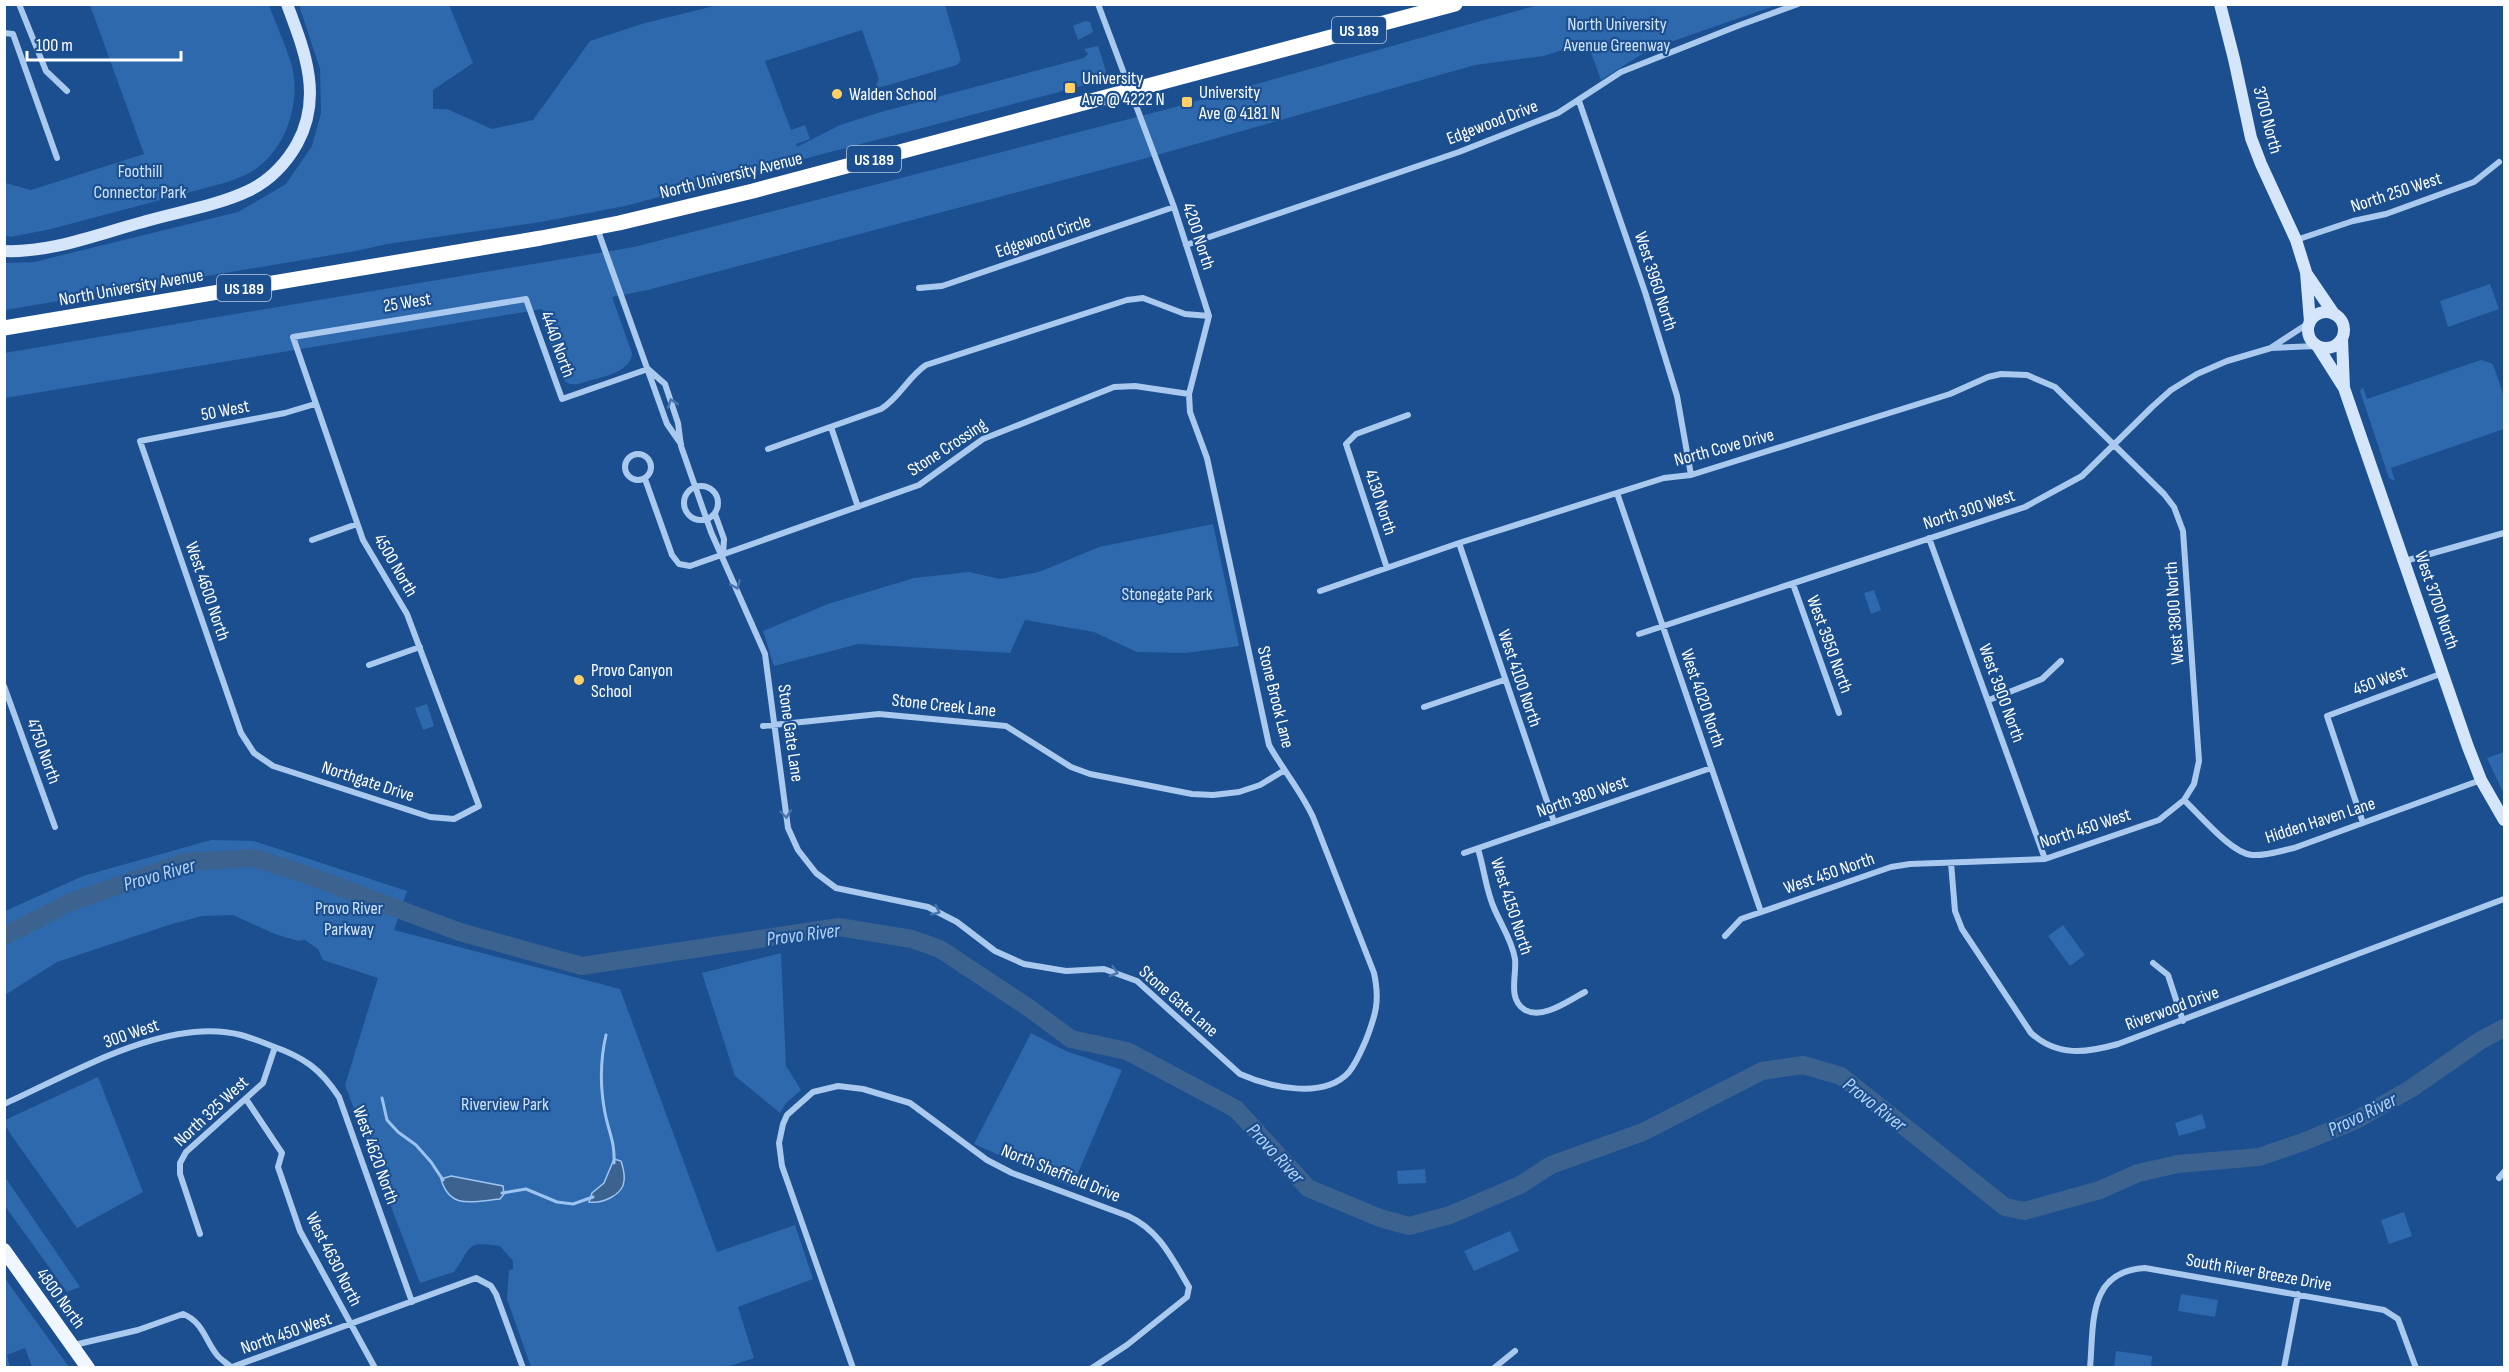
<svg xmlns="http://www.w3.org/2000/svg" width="2509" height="1372" viewBox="0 0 2509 1372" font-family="'Sofia Sans Condensed',sans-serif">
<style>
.green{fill:#2e69ad}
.water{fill:#3c6290;stroke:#9cc4f0;stroke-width:1.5}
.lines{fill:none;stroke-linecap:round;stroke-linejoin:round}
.stream{stroke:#9cc4f0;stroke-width:3}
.river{stroke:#3c6290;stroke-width:18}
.street{stroke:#a9c9ee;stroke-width:6}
.secondary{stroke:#d6e6fa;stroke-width:12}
.primary{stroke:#f0f6ff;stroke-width:14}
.highway{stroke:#fff;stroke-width:15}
.oneway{stroke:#4674ac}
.poi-dot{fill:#ffd166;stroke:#1b4f8f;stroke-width:2}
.labels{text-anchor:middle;stroke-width:4.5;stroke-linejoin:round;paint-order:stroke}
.shield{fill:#1b4f8f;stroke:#bbcadd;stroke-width:1.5}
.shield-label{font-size:16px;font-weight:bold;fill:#fff}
.park-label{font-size:18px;fill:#cfe3fa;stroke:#1b4f8f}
.poi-label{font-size:18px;fill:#fff;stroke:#1b4f8f;text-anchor:start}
.street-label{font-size:18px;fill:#fff;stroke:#1b4f8f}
.water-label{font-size:20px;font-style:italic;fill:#b5d3f5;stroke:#1b4f8f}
</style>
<rect width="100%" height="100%" fill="#1b4f8f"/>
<path class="green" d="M 90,5 L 269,5 C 276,25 286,45 292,66 C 301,103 286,149 254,170 C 247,175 237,178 228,182 L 51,229 L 10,237 L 5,235 L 5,183 L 31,190 L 144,154 Z
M 299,5 L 449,5 L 473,63 L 433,90 L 433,109 L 447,109 L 492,129 L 533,120 L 590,41 L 645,23 L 718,5 L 945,5 L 961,60 L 957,65 L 878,88 L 876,85 L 879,79 L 862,30 L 765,61 L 791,130 L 805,125 L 810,139 L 796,144 L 797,147 L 840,125 L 881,112 L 1084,58 L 1088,54 L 1084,49 L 1098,46 L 1106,71 L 1104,79 L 1097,82 L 625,206 L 541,222 L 387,244 L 356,251 L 5,310 L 5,263 L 34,262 L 238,212 L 286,184 L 312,146 L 321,113 L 320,69 Z
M 1538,5 L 1777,5 L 1650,49 L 1601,80 L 1587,42 L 1544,56 L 1475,65 L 1143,159 L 648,290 L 612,297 L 632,353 C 632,374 595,378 578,384 C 571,385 566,384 562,377 L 544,326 L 542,309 L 5,398 L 4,353 L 634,247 L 1164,110 Z
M 1085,21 L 1090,22 L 1093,32 L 1078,40 L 1073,26 Z
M 2490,284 L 2499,309 L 2448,327 L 2440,301 Z
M 2481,360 L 2493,364 L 2504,397 L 2504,429 L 2391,468 L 2395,481 L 2389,478 L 2360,391 L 2363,387 L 2367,399 Z
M 1213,524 L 1239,646 L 1185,653 L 1137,652 L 1094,632 L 1025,620 L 1010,653 L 858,644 L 774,666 L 763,631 L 828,604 L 914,578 L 969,572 L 1000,579 L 1039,572 L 1099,547 Z
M 1874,590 L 1881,610 L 1871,614 L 1864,593 Z
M 427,704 L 434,726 L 423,730 L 415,708 Z
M 2504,752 L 2504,794 L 2487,758 Z
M 211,840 L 254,841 L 407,891 L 394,930 L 620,989 L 717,1252 L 795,1225 L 813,1279 L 738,1307 L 754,1358 L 727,1367 L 531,1367 L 507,1299 L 509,1270 L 513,1269 L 513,1261 L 500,1246 C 465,1241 473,1246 454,1272 L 420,1283 L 345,1085 L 378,978 L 323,960 L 318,949 L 305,940 L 298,941 L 275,934 L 233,915 L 202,916 L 172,924 L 57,962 L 5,995 L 5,911 L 83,876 Z
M 2063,925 L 2085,955 L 2070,966 L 2048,936 Z
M 781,953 L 786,1066 L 801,1090 L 786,1103 L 780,1113 L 735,1076 L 702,973 Z
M 1031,1033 L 1066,1051 L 1122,1070 L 1072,1187 L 974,1144 Z
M 98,1077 L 143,1192 L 77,1228 L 12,1136 L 5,1125 L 5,1120 Z
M 2202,1114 L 2206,1128 L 2179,1136 L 2175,1123 Z
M 1425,1169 L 1426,1183 L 1398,1184 L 1397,1171 Z
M 5,1177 L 80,1287 L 67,1292 L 5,1206 Z
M 2404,1212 L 2412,1236 L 2389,1244 L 2381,1220 Z
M 1510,1231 L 1519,1251 L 1474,1271 L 1464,1251 Z
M 4,1277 L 69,1367 L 32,1367 L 25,1348 L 7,1355 L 10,1367 L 6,1367 Z
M 2181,1294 L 2218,1300 L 2215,1317 L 2178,1311 Z
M 2116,1351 L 2152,1356 L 2151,1367 L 2114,1367 Z"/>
<path class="water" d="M 614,1159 L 621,1161 C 623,1167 625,1174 624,1181 C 623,1195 602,1204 589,1202 L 592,1193 L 604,1183 Z
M 451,1176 L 503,1186 L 504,1194 L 500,1199 C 475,1201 450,1211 441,1179 Z"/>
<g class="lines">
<path class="stream" d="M 606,1035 C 600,1061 600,1087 605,1113 C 609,1133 615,1142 614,1163
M 382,1098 L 387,1120 L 398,1132 L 416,1145 L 431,1162 L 443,1180
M 502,1193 L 526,1189 L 557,1202 L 573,1204 L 593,1197"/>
<path class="river" d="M 4,936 L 71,902 L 185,862 L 255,858 L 301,873 L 460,932 L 582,966 L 839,927 L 912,939 L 940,949 L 1029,1008 L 1071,1039 L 1127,1051 L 1236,1109 L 1308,1188 L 1380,1218 L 1409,1226 L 1450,1215 L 1520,1185 L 1551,1165 L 1643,1132 L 1762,1071 L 1803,1065 L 1841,1076 L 2005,1207 L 2024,1211 L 2100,1190 L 2138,1173 L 2178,1164 L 2259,1157 L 2303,1142 L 2356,1120 L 2412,1088 L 2481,1040 L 2504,1028"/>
<path class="street" d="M 19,4 L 46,71 L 67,91
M 4,33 L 13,34 L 57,158
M 1579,101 L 1645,292 L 1677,396 L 1691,475
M 597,228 L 667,424 L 681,444
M 2296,240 L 2353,221 L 2386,214 L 2474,182 L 2499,162
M 1186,245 L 1459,152 L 1558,113 L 1621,72 L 1740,25 L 1798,4
M 919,288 L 942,286 L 1174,207
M 2272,347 L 2309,323
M 648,369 L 665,384 L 678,423 L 681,446 L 711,532 L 765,654 L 788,828 L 798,850 L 816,873 L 836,888 L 928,907 L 957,922 L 995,951 L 1024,964 L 1066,971 L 1104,969 L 1137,981 L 1240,1074 C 1269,1087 1324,1100 1349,1072 C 1357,1062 1361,1051 1366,1040 C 1376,1014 1380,1001 1374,973 L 1313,817 C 1301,791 1283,770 1269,745 L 1207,458 L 1190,412 L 1189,394 L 1209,316 L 1174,207 L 1098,4
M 315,404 L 285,413 L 140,441 L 241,733 L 254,753 L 273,766 L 430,817 L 454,819 L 479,806 L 407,614 L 363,540 L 293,337 L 526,299 L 562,399 L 648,369
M 831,427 L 858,507
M 768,449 L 881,409 C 900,397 908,377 926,365 L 1127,300 L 1143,298 L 1185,314 L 1209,316
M625 467a13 13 0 1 1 26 0a13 13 0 1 1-26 0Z
M 645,479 L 672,555 L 679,564 L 690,566 L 919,485 L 983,439 L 1114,387 L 1135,386 L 1189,394
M684 503a17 17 0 1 1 34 0a17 17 0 1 1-34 0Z
M 1617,493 L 1761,912
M 715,514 L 724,539 L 723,555
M 1929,538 L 2045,859
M 312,540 L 357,524
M 1459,543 L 1554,822
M 2405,561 L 2504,533
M 1387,568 L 1346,444 L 1356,434 L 1408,415
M 1793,584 L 1839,713
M 1320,591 L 1459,543 L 1664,478 L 1691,475 L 1950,394 L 1988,377 L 2001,374 L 2027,375 L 2055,387 L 2164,494 L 2174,507 L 2183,531 L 2199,761 L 2194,784 L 2184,800 L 2159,820 L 2045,859 L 1910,864 L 1891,867 L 1741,919 L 1725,936
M 1639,634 L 2025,507 L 2082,476 L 2152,407 L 2171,390 L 2197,374 L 2227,361 L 2271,348 L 2317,346
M 369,665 L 420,647
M 4,686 L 55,827
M 1989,700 L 2042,679 L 2061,661
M 1424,707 L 1504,680
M 763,726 L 879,714 L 1006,726 L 1071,767 L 1090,774 L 1192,794 L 1213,795 L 1239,792 L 1260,785 L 1283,771
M 2184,800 C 2200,815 2231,853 2252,855 C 2266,856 2280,851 2294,848 L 2481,780
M 2363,823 L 2327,716 L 2443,673
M 1478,849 C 1484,868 1486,890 1494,908 C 1501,925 1512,940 1515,959 C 1517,975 1507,999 1525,1010 C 1543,1020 1569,1000 1585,992
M 1464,853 L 1711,768
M 1951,863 L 1955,911 L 1962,929 L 2031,1033 C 2057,1057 2086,1053 2118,1044 L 2504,899
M 2153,963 L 2168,975 L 2183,1021
M 246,1099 L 282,1153 L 278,1167 L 300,1231 L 375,1368
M 4,1104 C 71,1074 167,1016 241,1035 C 252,1038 262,1042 272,1046 C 303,1057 320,1068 339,1097 L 412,1302
M 2499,1178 L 2504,1172
M 200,1234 L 180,1174 L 180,1163 L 186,1152 L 263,1083 L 275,1047
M 74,1345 L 138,1330 L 183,1314 C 203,1322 205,1340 217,1355 C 221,1360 228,1364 232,1368
M 232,1367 L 476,1278 L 491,1286 L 496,1294 L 523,1368
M 853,1368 L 782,1166 L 779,1143 L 783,1124 L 787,1115 L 813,1092 L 838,1086 L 863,1089 L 910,1103 L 987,1160 L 1012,1173 L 1128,1216 C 1159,1230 1172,1258 1189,1287 L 1187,1297 L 1127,1345 L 1092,1368
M 1494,1368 L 1515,1351
M 2090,1368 C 2094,1324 2087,1271 2145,1268 L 2384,1310 L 2398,1319 L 2416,1368
M 2284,1368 L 2298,1294"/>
<path class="secondary" d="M 2220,4 L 2234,59 L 2251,138 L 2261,164 L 2296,240 L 2306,272 L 2310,322
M 4,251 C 51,253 98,234 143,222 C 177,212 216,206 248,191 C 269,181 285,165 297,144 C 323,97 305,52 287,4
M 2306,273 L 2334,314
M2308 330a18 18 0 1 1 36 0a18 18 0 1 1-36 0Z
M 2342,339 L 2344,388
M 2318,347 L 2344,388 L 2468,747 L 2481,780 L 2504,820"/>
<path class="primary" d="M 4,1250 L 88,1368"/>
<path class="highway" d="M 4,328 L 541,238 L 619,223 L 753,191 L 1455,4"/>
</g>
<defs><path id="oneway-chevron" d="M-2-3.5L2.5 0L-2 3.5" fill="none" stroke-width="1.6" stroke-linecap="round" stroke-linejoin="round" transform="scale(1.5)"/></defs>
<g class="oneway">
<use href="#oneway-chevron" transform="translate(672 403) rotate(-109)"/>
<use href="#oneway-chevron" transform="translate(736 585) rotate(67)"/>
<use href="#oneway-chevron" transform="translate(786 814) rotate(83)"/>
<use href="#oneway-chevron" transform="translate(936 911) rotate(26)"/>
<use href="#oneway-chevron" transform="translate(1114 972) rotate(17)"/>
</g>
<g class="poi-dot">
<rect x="1064" y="82" width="12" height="12" rx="3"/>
<circle cx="837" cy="94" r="6"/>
<rect x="1181" y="96" width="12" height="12" rx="3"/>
<circle cx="579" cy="680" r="6"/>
</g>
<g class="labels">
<g class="shield">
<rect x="1332" y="17" width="54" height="26" rx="4.5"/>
<rect x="847" y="146" width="54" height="26" rx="4.5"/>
<rect x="217" y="275" width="54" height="26" rx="4.5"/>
</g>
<g class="shield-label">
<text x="1359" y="36">US 189</text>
<text x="874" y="165">US 189</text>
<text x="244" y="294">US 189</text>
</g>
<g class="park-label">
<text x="1617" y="30">North University<tspan x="1617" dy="21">Avenue Greenway</tspan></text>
<text x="140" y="177">Foothill<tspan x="140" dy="21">Connector Park</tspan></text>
<text x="1167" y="600">Stonegate Park</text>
<text x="349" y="914">Provo River<tspan x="349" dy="21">Parkway</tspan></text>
<text x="505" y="1110">Riverview Park</text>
</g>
<g class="poi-label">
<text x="1082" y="84">University<tspan x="1082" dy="21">Ave @ 4222 N</tspan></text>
<text x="1199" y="98">University<tspan x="1199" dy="21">Ave @ 4181 N</tspan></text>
<text x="849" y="100">Walden School</text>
<text x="591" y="676">Provo Canyon<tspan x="591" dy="21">School</tspan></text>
</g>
<g class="street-label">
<text transform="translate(2268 120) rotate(75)" y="6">3700 North</text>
<text transform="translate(1492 122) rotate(-21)" y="6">Edgewood Drive</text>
<text transform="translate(731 175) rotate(-14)" y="6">North University Avenue</text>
<text transform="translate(2396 192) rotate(-18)" y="6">North 250 West</text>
<text transform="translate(1043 236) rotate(-19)" y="6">Edgewood Circle</text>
<text transform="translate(1199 236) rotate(72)" y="6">4200 North</text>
<text transform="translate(1656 281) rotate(72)" y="6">West 3960 North</text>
<text transform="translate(131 287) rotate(-10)" y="6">North University Avenue</text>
<text transform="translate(407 302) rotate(-9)" y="6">25 West</text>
<text transform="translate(558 344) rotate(70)" y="6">4440 North</text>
<text transform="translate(225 410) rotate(-11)" y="6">50 West</text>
<text transform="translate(947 447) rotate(-33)" y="6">Stone Crossing</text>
<text transform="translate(1724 447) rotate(-15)" y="6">North Cove Drive</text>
<text transform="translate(1381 502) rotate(72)" y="6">4130 North</text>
<text transform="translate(1969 509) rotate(-18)" y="6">North 300 West</text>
<text transform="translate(396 565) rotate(60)" y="6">4500 North</text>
<text transform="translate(208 591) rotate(71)" y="6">West 4600 North</text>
<text transform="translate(2437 600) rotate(71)" y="6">West 3700 North</text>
<text transform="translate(2174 613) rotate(-94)" y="6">West 3800 North</text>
<text transform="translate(1830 644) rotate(70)" y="6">West 3950 North</text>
<text transform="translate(1520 678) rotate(71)" y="6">West 4100 North</text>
<text transform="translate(2380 680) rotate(-20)" y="6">450 West</text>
<text transform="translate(2002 693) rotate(70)" y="6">West 3900 North</text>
<text transform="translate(1276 697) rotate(76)" y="6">Stone Brook Lane</text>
<text transform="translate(1703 698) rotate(71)" y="6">West 4020 North</text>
<text transform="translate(944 705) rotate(6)" y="6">Stone Creek Lane</text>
<text transform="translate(791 733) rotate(82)" y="6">Stone Gate Lane</text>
<text transform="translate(44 751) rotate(70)" y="6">4750 North</text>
<text transform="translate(368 781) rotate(18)" y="6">Northgate Drive</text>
<text transform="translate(1582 796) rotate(-19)" y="6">North 380 West</text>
<text transform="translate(2320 820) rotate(-18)" y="6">Hidden Haven Lane</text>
<text transform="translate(2085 828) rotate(-18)" y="6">North 450 West</text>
<text transform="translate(1829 873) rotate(-19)" y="6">West 450 North</text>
<text transform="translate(1512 906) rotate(72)" y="6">West 4150 North</text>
<text transform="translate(1179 1001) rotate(41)" y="6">Stone Gate Lane</text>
<text transform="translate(2172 1008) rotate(-20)" y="6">Riverwood Drive</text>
<text transform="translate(131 1033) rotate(-19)" y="6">300 West</text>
<text transform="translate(211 1111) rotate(-43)" y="6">North 325 West</text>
<text transform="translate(376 1155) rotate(70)" y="6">West 4620 North</text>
<text transform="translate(1061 1173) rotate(22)" y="6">North Sheffield Drive</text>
<text transform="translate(334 1259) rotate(63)" y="6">West 4630 North</text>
<text transform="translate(2259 1272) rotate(10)" y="6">South River Breeze Drive</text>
<text transform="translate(61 1298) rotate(54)" y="6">4800 North</text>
<text transform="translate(286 1333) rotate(-19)" y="6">North 450 West</text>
</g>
<g class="water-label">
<text transform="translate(159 874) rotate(-16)" y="7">Provo River</text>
<text transform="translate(803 934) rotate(-7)" y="7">Provo River</text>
<text transform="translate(1875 1104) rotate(38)" y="7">Provo River</text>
<text transform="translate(2362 1114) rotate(-26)" y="7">Provo River</text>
<text transform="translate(1276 1153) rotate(47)" y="7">Provo River</text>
</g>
</g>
<rect width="2509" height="1372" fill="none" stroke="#ffffff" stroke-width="12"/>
<path d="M27 51v9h154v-9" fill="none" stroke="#ffffff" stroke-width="3"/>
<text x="36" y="51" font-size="18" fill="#ffffff" stroke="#1b4f8f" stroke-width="4.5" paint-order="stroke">100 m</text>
</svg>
